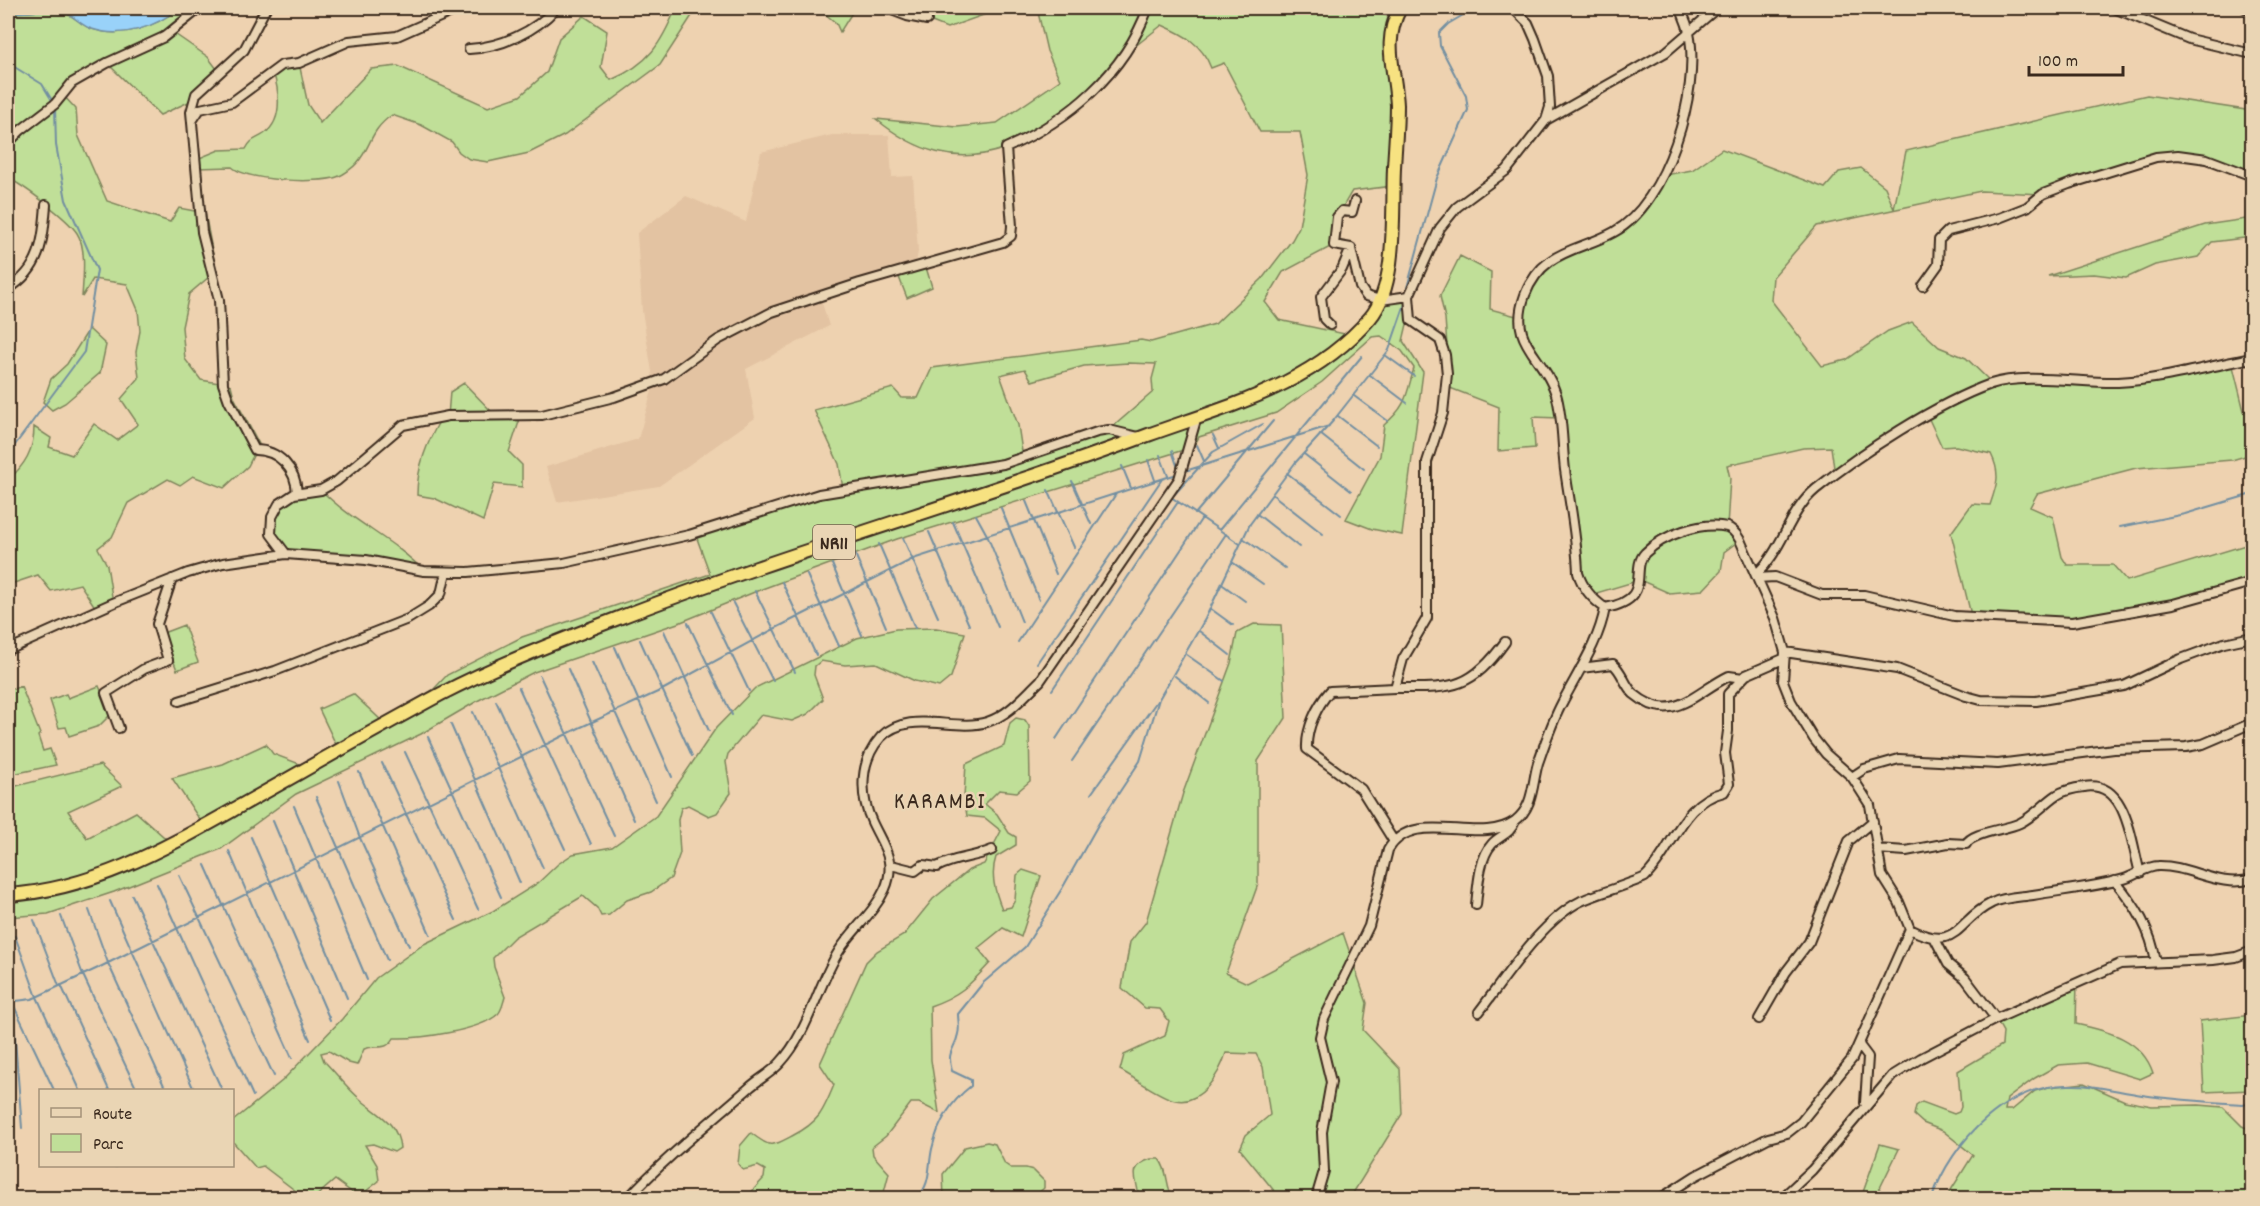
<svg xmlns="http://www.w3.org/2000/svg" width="2260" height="1206" viewBox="0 0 2260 1206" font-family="Dekko,sans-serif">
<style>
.built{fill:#e3c3a2}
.green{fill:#c0df98;stroke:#7e845b;stroke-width:1.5;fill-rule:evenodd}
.water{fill:#99d2f9;stroke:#738fa1;stroke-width:1.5}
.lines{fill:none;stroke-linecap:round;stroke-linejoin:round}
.stream{stroke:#738fa1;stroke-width:2}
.minor-casing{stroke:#3b2a1e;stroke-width:12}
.highway-casing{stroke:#3b2a1e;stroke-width:16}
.minor{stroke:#ead5b4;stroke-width:8}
.highway{stroke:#f7e281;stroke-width:12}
.labels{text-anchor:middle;stroke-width:5;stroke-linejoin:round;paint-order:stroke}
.shield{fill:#ead5b4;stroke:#705d4b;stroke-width:1.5}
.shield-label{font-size:20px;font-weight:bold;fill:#3b2a1e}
.quarter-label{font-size:24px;letter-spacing:1.5px;fill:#3b2a1e;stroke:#ead5b4}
</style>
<rect width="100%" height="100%" fill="#eed2b0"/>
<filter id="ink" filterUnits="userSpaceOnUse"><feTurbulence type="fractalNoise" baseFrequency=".0167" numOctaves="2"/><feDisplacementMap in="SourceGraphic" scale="12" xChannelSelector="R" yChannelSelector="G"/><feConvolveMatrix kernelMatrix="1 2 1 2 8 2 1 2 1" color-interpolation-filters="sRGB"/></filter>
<g filter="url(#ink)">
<path class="built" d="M 832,135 L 889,135 L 892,177 L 913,176 L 918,252 L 915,267 L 820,296 L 829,326 L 746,369 L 755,418 L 659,486 L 557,502 L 546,467 L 638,439 L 654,384 L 642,311 L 637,233 L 686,196 L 746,222 L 761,152 Z"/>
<path class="green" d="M 179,8 L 200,8 L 172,32 L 208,57 L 220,73 L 193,100 L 160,115 L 107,63 L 62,94 L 76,109 L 78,135 L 107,201 L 170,222 L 179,208 L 205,213 L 216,271 L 189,294 L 182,327 L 185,359 L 201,380 L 231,385 L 234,397 L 259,444 L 248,466 L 224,488 L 193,476 L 180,485 L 168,479 L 128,503 L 112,537 L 98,548 L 107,565 L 113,603 L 97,610 L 80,584 L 51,591 L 38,575 L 8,585 L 8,480 C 25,465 34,450 34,427 L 51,438 L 49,447 L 72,455 L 94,424 L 117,440 L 138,424 L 121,399 L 139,378 L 136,352 L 140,331 L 138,310 L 127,284 L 93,279 L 82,297 C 83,280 87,248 77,233 C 67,218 24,186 8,178 L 8,12 C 26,15 47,7 63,12 C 74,15 81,26 92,29 C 122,39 156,27 179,8 Z
M 676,8 L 697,8 L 660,65 L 565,135 L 529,153 L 488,162 L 469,159 L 459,152 L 452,142 L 421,125 L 392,115 C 369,131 372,146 357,163 C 353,168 343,175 337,177 C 317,184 248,181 232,167 L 198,168 L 197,159 L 219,150 L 246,149 C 251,139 255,140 264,134 C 284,120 279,91 273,71 L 299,63 L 308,105 L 320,123 L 371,69 L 398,66 L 488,107 L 520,96 L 547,72 L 559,38 L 584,16 L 607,31 L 601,67 L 611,80 C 649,64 661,44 676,8 Z
M 818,8 L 850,8 L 853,11 L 840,32 L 836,23 Z
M 933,8 L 1003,8 L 947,28 L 927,20 Z
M 1037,8 L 1366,8 L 1395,19 L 1396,99 L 1393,186 L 1352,191 L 1337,217 L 1334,245 L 1283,272 L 1265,302 L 1279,320 L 1354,336 L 1381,300 L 1409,296 L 1409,316 L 1403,341 L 1423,372 L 1402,535 L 1372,529 L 1346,519 L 1380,456 L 1384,425 C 1407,406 1406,396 1414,368 L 1402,351 L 1381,336 L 1372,337 L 1322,382 L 1276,413 L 1199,437 L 1193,447 L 897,539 L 762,589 L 681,622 L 534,672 L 479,700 L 421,734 L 296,794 L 221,849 L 114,892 L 48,914 L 8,917 L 8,788 L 100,765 L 122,786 L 68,811 L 87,838 L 136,812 L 172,844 L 204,826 L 172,778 L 223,764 L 266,744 L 273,754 L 310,768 L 339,751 L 319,709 L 353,694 L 381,720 L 433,690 L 447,675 L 522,637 L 710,574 L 695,533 L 843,489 L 839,464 L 814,410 L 893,388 L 902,398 L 918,398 L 932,368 L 1141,340 L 1151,342 L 1215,324 L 1262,279 L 1292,240 L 1299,227 L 1308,175 L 1300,132 L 1260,132 L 1224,63 L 1211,68 C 1202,44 1185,35 1162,25 L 1124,55 L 1088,96 L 1006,148 C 956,166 915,151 876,119 L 957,127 L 997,123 L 1060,80 L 1047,51 ZM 1128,363 L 1156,364 L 1152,379 L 1153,392 L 1109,430 L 1023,458 L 1018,425 L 1000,375 L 1025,369 L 1032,381 L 1084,366 Z
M 2147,95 L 2252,111 L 2252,176 L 2207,159 L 2156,157 L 2043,194 L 1981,191 L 1817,226 L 1773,277 L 1771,300 L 1822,366 L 1846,360 L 1888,331 L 1912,322 L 1939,347 L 1966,358 L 1993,384 L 2019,379 L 2119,382 L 2232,362 L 2244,411 L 2252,409 L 2252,454 L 2232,460 L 2136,468 L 2037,494 L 2030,507 L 2053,517 L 2062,557 L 2067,565 L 2113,565 L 2127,581 L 2252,543 L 2252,582 L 2173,604 L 2072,622 L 1972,619 L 1951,533 L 1972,504 L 1990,505 C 1997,485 2001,474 1991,454 L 1956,446 L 1942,447 L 1928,417 L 1835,475 L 1831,447 L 1803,448 L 1727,465 L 1730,478 L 1727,527 L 1740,540 L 1724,552 L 1721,571 L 1703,590 L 1669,593 L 1640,580 L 1590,595 L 1581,585 L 1559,418 L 1533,417 L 1535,448 L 1498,451 L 1499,407 L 1450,388 L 1445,318 L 1440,296 L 1460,256 L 1491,272 L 1490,309 L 1520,317 L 1525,295 L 1549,261 L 1628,223 L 1660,176 L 1692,170 L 1722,149 L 1825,188 L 1839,172 L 1861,168 L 1885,187 L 1894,209 L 1906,151 Z
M 2246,219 L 2252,225 L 2252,237 L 2212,242 L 2198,257 L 2155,265 L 2126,278 L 2094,274 L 2048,276 L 2205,225 Z
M 925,264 L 932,287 L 907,298 L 897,272 Z
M 89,329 L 106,345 L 100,373 L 65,403 L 52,410 L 43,402 L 51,379 L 67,364 Z
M 464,383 L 494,414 L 521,416 L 509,452 L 522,465 L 522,487 L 494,484 L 483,521 L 434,498 L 417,495 C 417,466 427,443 441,418 L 448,416 L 450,392 Z
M 321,490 C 352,522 393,539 424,571 L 286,554 L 271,527 L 285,499 Z
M 1254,624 L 1281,625 L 1286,718 L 1258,761 L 1258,884 L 1226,973 L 1247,983 L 1343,933 L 1367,1003 L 1363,1030 L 1400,1069 L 1402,1114 L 1350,1198 L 1280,1198 L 1240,1149 L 1246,1135 L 1270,1115 L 1263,1067 L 1256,1054 L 1226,1053 C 1220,1073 1201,1106 1175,1100 C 1160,1097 1135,1078 1120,1070 L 1124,1055 L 1165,1036 L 1169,1021 L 1160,1009 L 1145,1008 L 1122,988 L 1130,942 L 1146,922 L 1183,793 L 1231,663 L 1237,633 Z
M 184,625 L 198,662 L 177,670 L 163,633 Z
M 936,628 L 965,633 L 951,677 L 939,687 L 915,681 L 876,663 L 845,665 L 821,661 L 815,666 L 814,675 L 823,699 L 808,714 L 792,721 L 761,715 L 728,754 L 726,762 L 731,793 L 717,813 L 709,816 L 688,805 L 681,808 L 678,820 L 680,853 L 671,878 L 651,892 L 627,900 L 609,915 L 601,916 L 597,908 L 583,896 L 514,937 L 493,958 L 494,967 L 505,997 C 503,1003 502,1010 498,1014 C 480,1031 418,1039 394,1038 C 386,1052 377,1044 364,1049 L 357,1065 L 349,1063 L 329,1051 L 321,1053 L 324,1061 C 336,1073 347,1088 360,1099 C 377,1114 398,1122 400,1148 L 394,1152 L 373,1144 L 365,1145 L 377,1165 L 379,1181 L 361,1195 L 353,1193 L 335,1180 L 314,1198 L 305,1198 L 263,1166 L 256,1168 L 233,1142 L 233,1121 L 282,1081 L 342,1019 L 376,978 L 424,944 L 493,911 L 538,883 L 558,864 L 573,854 L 612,847 L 656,816 L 716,728 L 755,688 L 857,638 L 896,629 Z
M 21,686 L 40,734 L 38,736 L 43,751 L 50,749 L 56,765 L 8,775 L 8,691 Z
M 99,686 L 111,714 L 99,726 L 69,736 L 66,727 L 59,728 L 50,700 L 66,694 L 68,698 Z
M 1016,718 L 1025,720 L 1029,726 L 1030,781 L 1017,792 L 999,790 L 985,804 L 997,814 L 1009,833 L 1016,837 L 1016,845 L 996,857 C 990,875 995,892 1002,909 L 1011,907 L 1015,900 L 1017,875 L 1023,870 L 1041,876 L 1021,937 L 1003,928 L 978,948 L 990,963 C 970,985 959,996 930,1006 L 931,1060 L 939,1113 L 919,1103 L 911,1103 L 886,1136 L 872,1147 L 873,1155 L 889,1173 L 883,1196 L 885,1198 L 746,1198 L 764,1178 L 765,1170 L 758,1166 L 743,1170 L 738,1164 L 740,1146 L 751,1133 C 770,1148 771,1147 792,1136 C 819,1122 823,1112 834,1085 L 820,1064 L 866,962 L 877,951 L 904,935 L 933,899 L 969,870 L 984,864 L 1001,831 L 985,818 L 967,816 L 964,797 L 966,764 L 1004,746 L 1010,723 Z
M 2077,981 L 2076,1024 C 2108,1031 2142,1039 2153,1073 L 2140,1079 L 2087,1063 L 2058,1065 L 2035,1078 L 2007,1099 L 2005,1110 L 2012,1110 L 2035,1091 L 2049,1087 L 2084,1083 L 2125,1101 L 2152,1106 L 2199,1105 L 2223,1107 L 2242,1126 L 2252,1130 L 2252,1198 L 1946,1198 L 1973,1155 L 1943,1131 L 1923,1123 L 1914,1115 L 1916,1106 L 1922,1102 L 1954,1114 L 1959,1112 L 1961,1107 L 1958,1071 L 2002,1045 L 2003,1032 L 1996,1019 Z
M 2252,1015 L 2252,1090 L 2204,1092 L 2200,1021 Z
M 987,1142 L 995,1144 L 1005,1164 L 1011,1168 L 1026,1168 L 1033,1170 L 1044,1181 L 1044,1188 L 1033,1198 L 944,1198 L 943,1174 L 965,1147 Z
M 1880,1144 L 1899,1149 L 1875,1198 L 1861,1198 Z
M 1151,1159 L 1159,1159 C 1169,1171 1165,1185 1173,1198 L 1138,1198 C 1141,1184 1123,1168 1151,1159 Z"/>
<path class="water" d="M 8,8 L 179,8 C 156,27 122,39 92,29 C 81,26 74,15 63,12 C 47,7 26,15 8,12 Z"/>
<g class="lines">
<path class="stream" d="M 8,63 L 42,84 L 53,102
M 1405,295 L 1437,178 L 1468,110 L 1466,96 L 1440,46 L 1439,33 L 1448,24 L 1475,8
M 1385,355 L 1414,376
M 1370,375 L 1407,403
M 1354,396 L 1388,421
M 1338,416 L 1377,446
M 1320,434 L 1364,469
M 1213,435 L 1219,448
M 1197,445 L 1204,461
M 8,450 L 15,445 L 84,352 L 97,270 L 66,200 L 56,145 L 55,107
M 1172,451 L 1179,471
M 1304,454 L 1351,491
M 1160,455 L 1168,476
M 1148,460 L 1155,480
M 1122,466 L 1131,488
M 1182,472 L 1329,426
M 1287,473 L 1341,515
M 1072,481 L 1091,524
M 1048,490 L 1074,547
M 1272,494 L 1323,534
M 1171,497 L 1240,544
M 1172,497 L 1213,452 L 1263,424
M 1026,501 L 1056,574
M 1001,508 L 1039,600
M 1195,514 L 1273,421
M 1257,514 L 1299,547
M 976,515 L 987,535 L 1022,622
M 953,522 L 998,627
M 2120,527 L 2185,514 L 2252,494
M 1220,529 L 1362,356
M 929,532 L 969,625
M 903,538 L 938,617
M 1243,538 L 1285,568
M 879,544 L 915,628
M 855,554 L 886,627
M 1232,562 L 1263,584
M 832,564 L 862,635
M 807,575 L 839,646
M 782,582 L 816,655
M 1223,585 L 1245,601
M 755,591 L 795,672
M 733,603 L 773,681
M 1211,609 L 1233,625
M 711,612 L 749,691
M 688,623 L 732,715
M 664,631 L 709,731
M 1199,631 L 1230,655
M 640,640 L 692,756
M 1018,642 L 1116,494
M 615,647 L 672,777
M 1187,655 L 1224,681
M 592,662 L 656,801
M 1037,663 L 1162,479
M 568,669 L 634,820
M 540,676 L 614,836
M 1175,676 L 1209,703
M 519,688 L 591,844
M 1052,690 L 1178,502
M 496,701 L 565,849
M 473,712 L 543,868
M 451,725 L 520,883
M 428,737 L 501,897
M 1056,739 L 1202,518
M 405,752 L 478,909
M 1072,761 L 1226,534
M 382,763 L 456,920
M 359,772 L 430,934
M 339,781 L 360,838 L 409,946
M 1091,794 L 1157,701
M 316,797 L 387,960
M 294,806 L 367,980
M 273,821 L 347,998
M 251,837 L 330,1020
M 229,851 L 310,1040
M 205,865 L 292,1058
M 179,875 L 274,1076
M 157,884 L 253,1096
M 132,895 L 222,1090
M 110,901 L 194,1090
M 89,910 L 108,963 L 166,1090
M 61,916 L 83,975 L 137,1090
M 34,920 L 59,986
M 9,929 L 12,1002 L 22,1128
M 15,936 L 37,997 L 80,1090
M 61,985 L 109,1090
M 8,1002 L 32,999 L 98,968 L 579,728 L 662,690 L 774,629 L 913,559 L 1177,474
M 13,1004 L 54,1090
M 232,1113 L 233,1114
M 115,1166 L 116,1167
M 917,1198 C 931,1185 928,1167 932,1149 C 938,1123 950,1102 971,1086 L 971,1080 L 952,1071 C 946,1049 955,1051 958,1034 C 960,1028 958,1020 958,1014 L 983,983 L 1025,947 L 1063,887 L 1099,823 L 1140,761 L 1159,699 L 1205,619 L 1250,524 L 1295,463 L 1333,421 L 1389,350 L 1406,301
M 1932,1198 C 1952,1141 2008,1082 2074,1085 C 2096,1085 2120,1092 2142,1095 C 2175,1100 2209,1102 2243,1104 L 2252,1102"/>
<defs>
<path id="minor" d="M 266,8 L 244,50 L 196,94 L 191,112 L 202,232 L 219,300 L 223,384 L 229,401 L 255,450 C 279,450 296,469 297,493
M 886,8 L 907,16 L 927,20
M 2114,8 L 2189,39 L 2252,54
M 2245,8 L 2252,9
M 469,49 C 501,47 535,32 556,8
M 1546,120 L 1666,52 L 1717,8
M 192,121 L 200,109 L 232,102 L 282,65 L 299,63 L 349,41 L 397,36 L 460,8
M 8,143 L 21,130 L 55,104 L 72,83 L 107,63 L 164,37 L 200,8
M 1351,249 L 1360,287 L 1366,296 L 1381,300 L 1409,296
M 1923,286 L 1938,265 L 1939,240 L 1948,231 L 1999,218 L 2027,207 L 2043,194 L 2069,184 L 2156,157 L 2178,155 L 2207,159 L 2252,176
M 8,289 C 41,269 43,241 46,205
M 1330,325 L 1324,319 L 1321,297 L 1342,269 L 1351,248 L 1334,245 L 1337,217 L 1342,211 L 1352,212 L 1355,201
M 286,554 L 271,534 L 272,517 L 279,504 L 294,494 L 321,490 L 337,481 L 403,425 L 448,416 L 542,415 L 614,397 L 664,379 L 718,340 L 772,312 L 860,283 L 1003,242 L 1011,236 L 1012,226 L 1006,148 C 1069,120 1124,74 1148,8
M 1756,574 C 1783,551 1788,512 1816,489 C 1862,452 1936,404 1991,384 C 2024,373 2081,383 2118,382 C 2163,380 2209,366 2252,358
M 1757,578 L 1775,577 L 1822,595 L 1864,595 L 1954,616 L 2072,622 L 2173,604 L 2252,582
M 8,650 L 113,603 L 188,573 L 223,563 L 286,554 L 366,560 L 424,571 L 468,572 L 564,563 L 689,535 L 819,494 L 1003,464 L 1097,432 L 1109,430 L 1138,437
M 1785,652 L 1897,669 L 1966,696 L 1981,700 L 2036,701 L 2124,686 L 2181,659 L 2224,643 L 2252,637
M 1581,668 L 1613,664 C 1623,672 1624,685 1634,694 C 1672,726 1694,693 1729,676 L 1743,678
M 1395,688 C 1450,688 1470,691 1505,642
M 179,701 L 275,671 L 408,619 L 429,606 L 441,594 L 446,572
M 119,728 L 106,693 L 144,669 L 168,660 L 157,624 L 172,579
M 1852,777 L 1864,769 L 1899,759 L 1998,764 L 2114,749 L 2186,747 L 2203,744 L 2252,723
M 1393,840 L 1361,789 L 1307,749 C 1306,728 1317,706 1330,691 L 1395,688 L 1403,659 L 1427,618 L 1427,462 L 1443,413 L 1447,374 L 1445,355 L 1440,340 L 1411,320 L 1409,296 L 1440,228 L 1457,207 L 1507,170 L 1546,120 L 1550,107 L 1548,76 L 1535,39 L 1528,23 L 1513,8
M 1877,849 L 1906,851 L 1948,843 L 1966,844 C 1972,832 2006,830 2020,823 C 2034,816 2045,803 2057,795 C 2065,790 2075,788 2084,787 C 2127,779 2131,842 2140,873
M 891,865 L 915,871 L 923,865 L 937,867 C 955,857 973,858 992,850
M 2115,881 C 2136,906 2151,930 2156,962
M 1476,905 C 1478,887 1479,858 1492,844 C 1500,835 1510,835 1515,821
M 1910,929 C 1959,954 1956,920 1992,903 C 2004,897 2020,897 2033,895 C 2063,890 2094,887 2124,879 C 2135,876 2147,866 2158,866 C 2190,865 2219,889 2252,879
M 1935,939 L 1948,964 L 1965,978 L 1996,1019
M 1479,1012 C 1506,977 1541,921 1581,901 C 1592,896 1641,880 1645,877 C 1674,849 1681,802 1724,792 L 1729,784 L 1725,753 L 1728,731 L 1728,694 L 1746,675 L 1783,659
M 1759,1019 L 1786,972 L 1809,942 L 1849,841 L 1873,821
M 1859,1045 L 1868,1057 L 1865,1103
M 1669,1193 L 1676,1198
M 628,1198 C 665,1158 708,1124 749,1088 C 759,1079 771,1073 780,1063 C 809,1032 817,986 839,951 C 853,929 874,913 885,889 C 897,861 883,846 872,822 C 859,794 860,760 881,737 C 908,709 955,732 987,722 C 1009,715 1024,696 1040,681 L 1179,479 L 1196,420
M 1316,1198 L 1324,1171 L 1322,1132 L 1331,1082 L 1320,1037 L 1324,1019 L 1369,926 L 1388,850 C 1414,806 1478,847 1515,821 C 1534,807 1532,783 1538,763 C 1545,743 1552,722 1562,703 C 1578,672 1599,642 1605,608
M 1661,1198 L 1695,1176 L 1768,1138 L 1787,1133 L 1801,1122 L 1852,1059 L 1910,929 L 1899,902 L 1882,875 L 1870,805 L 1852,777 L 1826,754 L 1814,739 L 1791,701 L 1783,681 L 1785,652 L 1775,618 L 1740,540 C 1737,535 1733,529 1727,527 C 1701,521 1663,535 1645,553 C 1629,570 1655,599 1605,608 C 1592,599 1583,589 1578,573 C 1577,538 1570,505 1565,470 C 1562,446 1563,417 1556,394 C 1544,355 1507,344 1525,295 C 1543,249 1578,252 1614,232 C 1667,204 1701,90 1689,33 C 1688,24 1683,17 1681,8
M 1782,1198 L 1812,1170 L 1892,1076 L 1921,1058 L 1996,1019 L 2120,964 L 2213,960 L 2236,957 L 2252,951"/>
<path id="highway" d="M 8,895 C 96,889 167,847 242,805 C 308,768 374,730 441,694 C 497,665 556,642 616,619 C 791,551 972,501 1148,435 C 1228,406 1312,386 1370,318 C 1398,285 1392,211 1394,168 C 1395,147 1397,126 1397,105 C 1395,68 1382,43 1400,8"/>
</defs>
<use href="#minor" class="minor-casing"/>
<use href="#highway" class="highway-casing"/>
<use href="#minor" class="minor"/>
<use href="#highway" class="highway"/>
</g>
</g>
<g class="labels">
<rect class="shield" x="813" y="525" width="42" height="34" rx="4.5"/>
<g class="shield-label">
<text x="834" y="549">NR11</text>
</g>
<g class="quarter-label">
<text x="940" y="808">KARAMBI</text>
</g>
</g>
<rect width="2260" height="1206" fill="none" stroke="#ead5b4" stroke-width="30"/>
<rect x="15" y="15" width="2230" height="1176" fill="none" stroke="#3b2a1e" stroke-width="2" filter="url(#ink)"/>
<rect x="39" y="1089" width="195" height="78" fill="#ead5b4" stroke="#a49178" stroke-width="1.5"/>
<rect x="51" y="1108" width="30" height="9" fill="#ead5b4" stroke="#a49178" stroke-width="1.5"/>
<text x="93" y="1119" font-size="18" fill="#3b2a1e">Route</text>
<rect x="51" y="1134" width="30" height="18" fill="#c0df98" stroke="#a49178" stroke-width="1.5"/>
<text x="93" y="1149" font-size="18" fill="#3b2a1e">Parc</text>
<path d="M2029 66v9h94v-9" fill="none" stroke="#3b2a1e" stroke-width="3"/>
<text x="2038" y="66" font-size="18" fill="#3b2a1e" stroke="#ead5b4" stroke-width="4.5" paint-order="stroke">100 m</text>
</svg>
